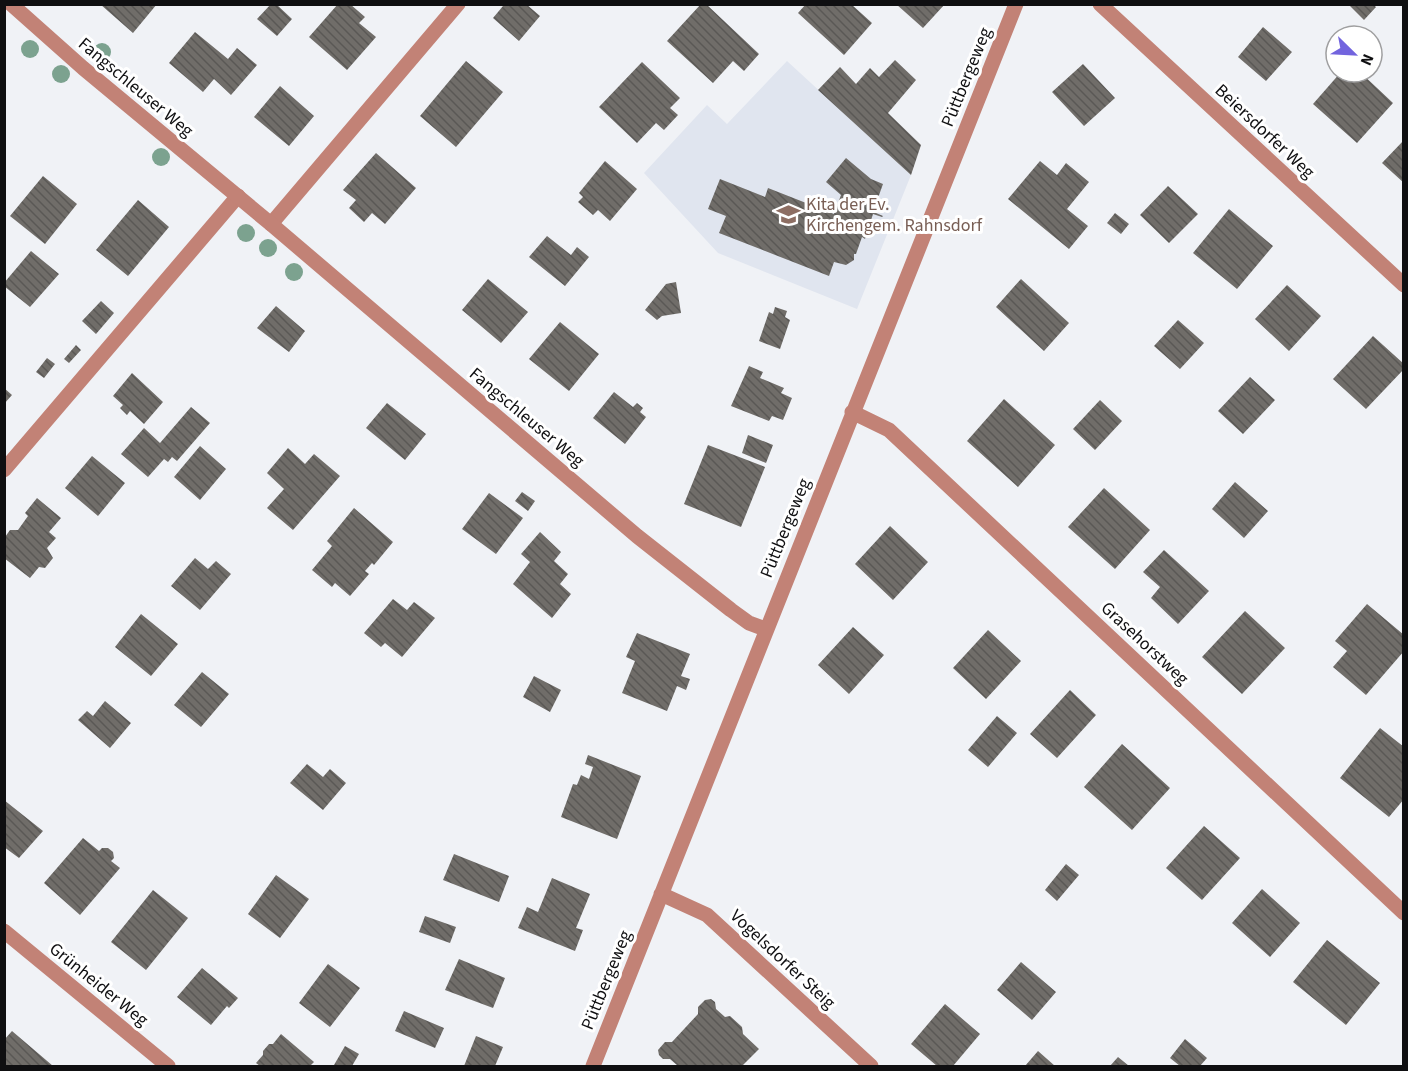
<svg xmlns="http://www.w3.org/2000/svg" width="1408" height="1071" viewBox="0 0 1408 1071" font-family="'Source Sans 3',sans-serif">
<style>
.built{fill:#e0e5ef}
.building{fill:url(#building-back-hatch)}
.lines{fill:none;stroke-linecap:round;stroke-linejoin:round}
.lane{stroke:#c28276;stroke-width:15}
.street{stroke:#c28276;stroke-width:15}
.tree{fill:#7ca28f}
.labels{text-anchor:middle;stroke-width:6;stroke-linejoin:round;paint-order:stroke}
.street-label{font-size:18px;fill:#0f0f11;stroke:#fff}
.education-label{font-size:18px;fill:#785e54;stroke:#fff;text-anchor:start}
</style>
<defs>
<pattern id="building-back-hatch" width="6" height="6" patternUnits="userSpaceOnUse" patternTransform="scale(1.5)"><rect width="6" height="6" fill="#706d69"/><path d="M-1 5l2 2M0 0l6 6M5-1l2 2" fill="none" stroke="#5a5855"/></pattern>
</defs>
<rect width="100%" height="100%" fill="#f0f2f6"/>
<path class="built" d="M 787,61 L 911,175 L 857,309 L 718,253 L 644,173 L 707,105 L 727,124 Z"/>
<path class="building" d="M 100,4 L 157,4 L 133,33 Z
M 271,4 L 276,4 L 292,19 L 277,36 L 257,19 Z
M 338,4 L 350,4 L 365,17 L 359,23 L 376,37 L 347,70 L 309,37 Z
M 501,4 L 526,4 L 540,16 L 519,41 L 493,18 L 503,6 Z
M 701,4 L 706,4 L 759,54 L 744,71 L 733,61 L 713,83 L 667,41 Z
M 806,4 L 851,4 L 872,23 L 844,55 L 798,13 Z
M 896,4 L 945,4 L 923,28 Z
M 1348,4 L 1373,4 L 1376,7 L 1364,20 Z
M 1263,27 L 1292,52 L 1266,81 L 1238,57 Z
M 195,32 L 228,59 L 237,48 L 257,65 L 231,95 L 214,79 L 203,92 L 169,63 Z
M 895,60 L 916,80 L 888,113 L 921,145 L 911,175 L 818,90 L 840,67 L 856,84 L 870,68 L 879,77 Z
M 466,61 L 503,92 L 456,147 L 420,116 Z
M 642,62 L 680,98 L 670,108 L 678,115 L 664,130 L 656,123 L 637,143 L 599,107 Z
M 1083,64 L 1115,98 L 1084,126 L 1052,92 Z
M 1341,72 L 1360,72 L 1393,103 L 1357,143 L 1313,104 Z
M 280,86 L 314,116 L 289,146 L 254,117 Z
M 1404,140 L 1404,183 L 1382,163 Z
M 376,153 L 416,188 L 385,224 L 372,213 L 364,222 L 349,208 L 356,200 L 343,190 Z
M 846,158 L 871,179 L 883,184 L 878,198 L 881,199 L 876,213 L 883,216 L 882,217 L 873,214 L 865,239 L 862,237 L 856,254 L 854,254 L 854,260 L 846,265 L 834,262 L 829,276 L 719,233 L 726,216 L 708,209 L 720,179 L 765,197 L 768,188 L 834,214 L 841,195 L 826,182 Z
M 605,161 L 637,189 L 610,221 L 598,210 L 593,215 L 578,202 L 583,197 L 579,193 Z
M 1040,161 L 1057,175 L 1066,163 L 1089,182 L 1067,209 L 1088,226 L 1069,249 L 1008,199 Z
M 43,176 L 77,204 L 45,244 L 10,216 Z
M 1168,186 L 1198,214 L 1169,243 L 1140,215 Z
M 138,200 L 169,227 L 128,276 L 96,250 Z
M 1229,209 L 1273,246 L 1237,289 L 1193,253 Z
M 1115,213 L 1129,224 L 1121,234 L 1107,223 Z
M 547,236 L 571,255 L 577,247 L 589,257 L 565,286 L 529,257 Z
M 31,251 L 59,274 L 30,307 L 4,286 L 4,283 Z
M 488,279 L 528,312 L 501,343 L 462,310 Z
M 1021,279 L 1069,323 L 1044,351 L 996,307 Z
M 676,282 L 681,313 L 662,316 L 657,320 L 645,310 L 666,284 Z
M 1287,285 L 1321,316 L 1289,351 L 1255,319 Z
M 101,301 L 114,313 L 96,334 L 82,321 Z
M 276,306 L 305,331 L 289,352 L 257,328 Z
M 775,307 L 787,311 L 785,317 L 790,320 L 780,349 L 759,341 L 769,312 L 773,314 Z
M 1178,320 L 1204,343 L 1180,369 L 1154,346 Z
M 560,322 L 599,354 L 569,391 L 529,359 Z
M 1373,336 L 1404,364 L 1404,369 L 1366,409 L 1333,379 Z
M 76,345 L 81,350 L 69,363 L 64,359 Z
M 47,358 L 55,364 L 44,378 L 36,372 Z
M 749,366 L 763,372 L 760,378 L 784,388 L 781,393 L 792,398 L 783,420 L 772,416 L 769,421 L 731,406 Z
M 132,373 L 163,402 L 144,424 L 130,411 L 127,415 L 120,408 L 123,405 L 113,396 Z
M 1250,377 L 1275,400 L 1243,434 L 1218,411 Z
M 4,388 L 12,395 L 4,404 Z
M 614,392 L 633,407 L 637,403 L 643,408 L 640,412 L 646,417 L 625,444 L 593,418 Z
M 1004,399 L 1055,445 L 1018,487 L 967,441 Z
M 1100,400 L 1122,421 L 1095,450 L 1073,429 Z
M 387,403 L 426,434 L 405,460 L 366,428 Z
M 191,407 L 210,423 L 177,461 L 172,457 L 168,462 L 164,459 L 148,477 L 121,454 L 144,428 L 160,443 Z
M 748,435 L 773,445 L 766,463 L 742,453 Z
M 708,445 L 765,467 L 741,527 L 684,504 Z
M 200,446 L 226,469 L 200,500 L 174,477 Z
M 288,448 L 305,464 L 314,454 L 340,476 L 293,530 L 267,508 L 284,489 L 267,473 Z
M 92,456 L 125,483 L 98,516 L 65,488 Z
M 1235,482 L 1268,511 L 1244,538 L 1212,509 Z
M 1104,488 L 1150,530 L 1115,569 L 1068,527 Z
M 522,492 L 535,501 L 528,511 L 515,501 Z
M 489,493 L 523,518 L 496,554 L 462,529 Z
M 37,498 L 61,518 L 49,532 L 56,538 L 47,548 L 53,558 L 45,568 L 39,567 L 30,578 L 4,558 L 5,537 L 10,530 L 18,530 L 28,516 L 25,513 Z
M 354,508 L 393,542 L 374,565 L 372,563 L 365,571 L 369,574 L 350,596 L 335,583 L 332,587 L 312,570 L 332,546 L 327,541 Z
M 890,526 L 928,562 L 893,600 L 855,564 Z
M 540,532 L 561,552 L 554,561 L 568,574 L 560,584 L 571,594 L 552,618 L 513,584 L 530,562 L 521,554 Z
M 1164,550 L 1209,591 L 1178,624 L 1151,598 L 1160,587 L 1143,572 Z
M 195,558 L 208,569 L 216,561 L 231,574 L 200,610 L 171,586 Z
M 393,599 L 407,610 L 414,602 L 435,618 L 402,657 L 385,643 L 381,647 L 364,633 Z
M 1367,604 L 1404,635 L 1404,651 L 1366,695 L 1333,667 L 1347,651 L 1335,641 Z
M 1245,611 L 1285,648 L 1242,694 L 1202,657 Z
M 141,614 L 178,644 L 151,676 L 115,647 Z
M 853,627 L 884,655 L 849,694 L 818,665 Z
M 988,630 L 1021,661 L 986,699 L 953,668 Z
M 637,633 L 690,654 L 681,676 L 690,679 L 686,690 L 677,686 L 667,711 L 622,693 L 635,661 L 626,657 Z
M 202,672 L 229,694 L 201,727 L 174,705 Z
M 534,676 L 561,690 L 550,712 L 523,697 Z
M 1070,690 L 1096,715 L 1057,758 L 1030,734 Z
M 105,701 L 131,723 L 110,748 L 78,720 L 87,711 L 93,716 Z
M 997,716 L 1017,733 L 988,767 L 968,750 Z
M 1380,728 L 1404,747 L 1404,799 L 1389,817 L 1340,778 Z
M 1122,744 L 1170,788 L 1132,830 L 1084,787 Z
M 588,755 L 641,776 L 617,839 L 561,817 L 573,784 L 577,785 L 581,775 L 589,779 L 593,767 L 585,764 Z
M 307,764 L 323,777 L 330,769 L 346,783 L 323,810 L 290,783 Z
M 4,800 L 43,831 L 19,858 L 4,847 Z
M 1204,826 L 1240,858 L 1202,900 L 1166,868 Z
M 83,838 L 99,851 L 102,848 L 108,848 L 113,852 L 114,858 L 111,861 L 120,868 L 80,915 L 44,883 Z
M 454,854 L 509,876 L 499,902 L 443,880 Z
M 1066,864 L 1079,875 L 1057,901 L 1045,890 Z
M 276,875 L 309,899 L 280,938 L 248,914 Z
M 552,878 L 590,894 L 576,928 L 583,930 L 575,951 L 518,928 L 527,907 L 538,912 Z
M 1262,889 L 1300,923 L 1270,957 L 1232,923 Z
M 153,890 L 188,918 L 146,970 L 111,942 Z
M 425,916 L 456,927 L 450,943 L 419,932 Z
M 1327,940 L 1380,983 L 1346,1025 L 1293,982 Z
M 459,959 L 505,978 L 493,1008 L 445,990 Z
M 1021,962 L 1056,992 L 1032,1020 L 997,990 Z
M 328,964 L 360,988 L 330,1027 L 299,1003 Z
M 202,968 L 238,998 L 229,1008 L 227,1006 L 211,1025 L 177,997 Z
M 711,999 L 715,1002 L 716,1009 L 725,1017 L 730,1016 L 742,1027 L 743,1034 L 759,1049 L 742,1066 L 678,1066 L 670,1059 L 663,1059 L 659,1055 L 658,1050 L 665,1042 L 672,1042 L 698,1014 L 698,1007 L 705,1000 Z
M 945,1004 L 980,1034 L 953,1066 L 937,1066 L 911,1044 Z
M 404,1011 L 444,1028 L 435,1048 L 395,1031 Z
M 12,1031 L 53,1066 L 4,1066 L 4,1040 Z
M 281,1034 L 314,1062 L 310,1066 L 260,1066 L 256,1063 L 263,1055 L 263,1051 L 269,1044 L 273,1044 Z
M 476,1036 L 503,1047 L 495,1066 L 464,1066 Z
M 1185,1039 L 1207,1058 L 1200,1066 L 1180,1066 L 1170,1058 Z
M 345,1046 L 359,1054 L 352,1066 L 337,1066 L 334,1065 Z
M 1038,1051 L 1055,1066 L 1025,1066 Z
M 1118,1057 L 1129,1066 L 1110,1066 Z"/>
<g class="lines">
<path class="lane" d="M 271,224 L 458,4
M 4,470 L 238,196"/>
<path class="street" d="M 11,4 L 83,68 L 271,224 L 637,536 L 731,610 L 749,623 L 765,629
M 1100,4 L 1404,285
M 852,412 L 889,430 L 1404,913
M 661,894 L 707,915 L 871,1066
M 4,931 L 168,1066
M 593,1066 L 1016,4"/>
</g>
<g class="tree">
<circle cx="30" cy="49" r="9"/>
<circle cx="102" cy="52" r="9"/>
<circle cx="61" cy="74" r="9"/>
<circle cx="161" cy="157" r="9"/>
<circle cx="246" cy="233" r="9"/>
<circle cx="268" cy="248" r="9"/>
<circle cx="294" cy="272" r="9"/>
</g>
<defs>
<symbol id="school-bare" viewBox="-9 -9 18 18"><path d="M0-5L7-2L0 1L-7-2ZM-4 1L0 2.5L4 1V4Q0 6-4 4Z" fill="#8d6e63" stroke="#fff" stroke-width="2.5" paint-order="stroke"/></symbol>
</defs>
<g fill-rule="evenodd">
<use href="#school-bare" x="772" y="198" width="33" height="33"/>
</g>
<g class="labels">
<g class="street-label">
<text transform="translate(966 77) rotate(-68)" y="6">Püttbergeweg</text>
<text transform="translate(136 87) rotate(40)" y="6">Fangschleuser Weg</text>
<text transform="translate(1265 131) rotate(43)" y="6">Beiersdorfer Weg</text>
<text transform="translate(527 417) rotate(40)" y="6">Fangschleuser Weg</text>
<text transform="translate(785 528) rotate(-68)" y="6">Püttbergeweg</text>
<text transform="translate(1145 643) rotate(43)" y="6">Grasehorstweg</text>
<text transform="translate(783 959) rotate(43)" y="6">Vogelsdorfer Steig</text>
<text transform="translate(606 980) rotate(-68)" y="6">Püttbergeweg</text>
<text transform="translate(99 984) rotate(39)" y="6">Grünheider Weg</text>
</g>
<g class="education-label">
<text x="806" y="210">Kita der Ev.<tspan x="806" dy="21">Kirchengem. Rahnsdorf</tspan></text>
</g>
</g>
<rect width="1408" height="1071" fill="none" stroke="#0f0f11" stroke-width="12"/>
<g transform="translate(1354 54) rotate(114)"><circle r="28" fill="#ffffff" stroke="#9f9fa0" stroke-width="1.5"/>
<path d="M0-4.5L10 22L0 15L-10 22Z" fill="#7264de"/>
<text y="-9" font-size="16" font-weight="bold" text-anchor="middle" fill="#0f0f11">N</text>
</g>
</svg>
